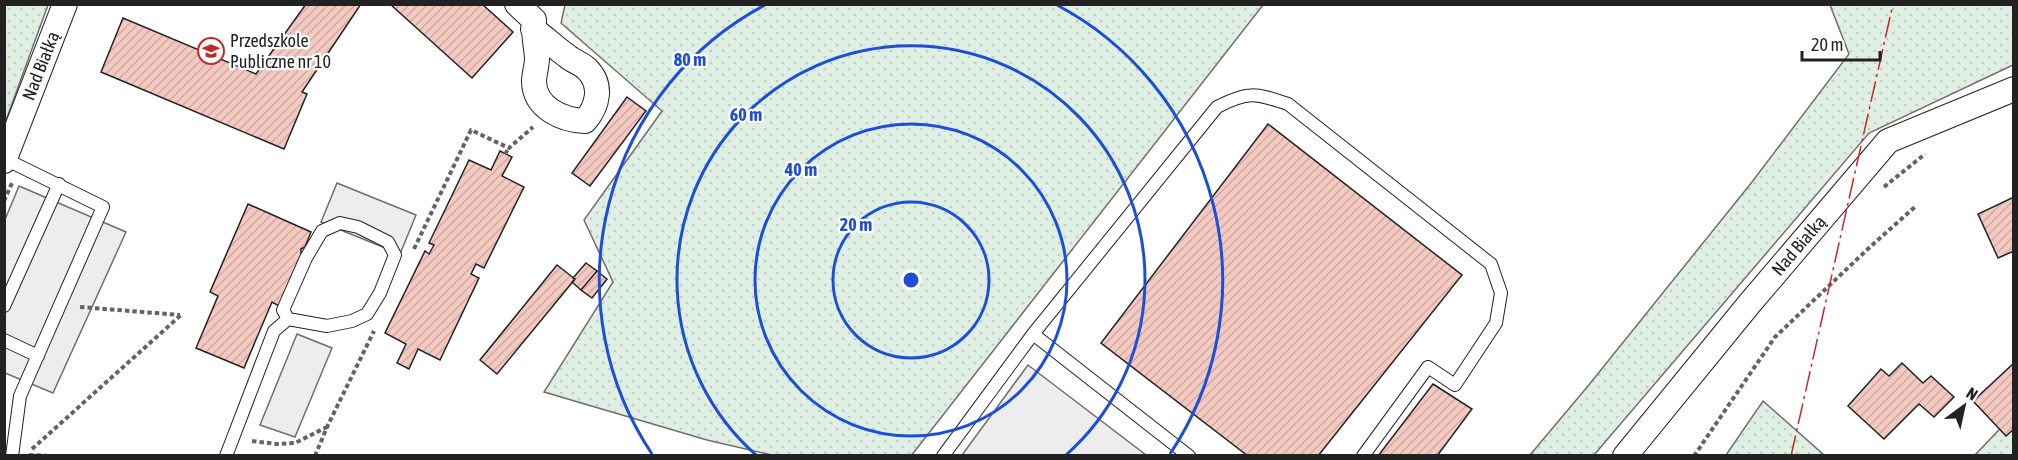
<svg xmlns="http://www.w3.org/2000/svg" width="2018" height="460" viewBox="0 0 2018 460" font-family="'Asap Condensed',sans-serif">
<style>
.grass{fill:url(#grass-dots);stroke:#6f6f6f;stroke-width:1.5}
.parking{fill:#ededed;stroke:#6f6f6f;stroke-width:1.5}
.building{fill:url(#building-hatch);stroke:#222;stroke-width:1.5}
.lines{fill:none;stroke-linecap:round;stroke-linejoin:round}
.lane-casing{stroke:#222;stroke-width:14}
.street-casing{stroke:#222;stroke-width:26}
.path{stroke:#646464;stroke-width:4;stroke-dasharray:4.5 3;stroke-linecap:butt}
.lane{stroke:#fff;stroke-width:12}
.street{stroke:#fff;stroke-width:24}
.power{stroke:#c62828;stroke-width:1.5;stroke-dasharray:21 4.5 3 4.5;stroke-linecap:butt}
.ring{fill:none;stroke:#1d4ed8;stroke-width:3}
.labels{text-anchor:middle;stroke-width:4.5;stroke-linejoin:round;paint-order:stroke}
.poi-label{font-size:18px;fill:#222;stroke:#fff;text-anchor:start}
.street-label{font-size:18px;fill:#222;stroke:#fff}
.centre{fill:#1d4ed8;stroke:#fff;stroke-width:3}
.ring-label{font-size:18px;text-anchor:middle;font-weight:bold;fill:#1d4ed8;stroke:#fff;stroke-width:4.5;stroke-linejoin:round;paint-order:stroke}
</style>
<defs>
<pattern id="grass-dots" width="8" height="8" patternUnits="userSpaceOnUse" patternTransform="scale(1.5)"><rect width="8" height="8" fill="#e0efe3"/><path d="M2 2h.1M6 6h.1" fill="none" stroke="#c0cdc2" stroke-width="1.8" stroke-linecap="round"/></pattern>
<pattern id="building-hatch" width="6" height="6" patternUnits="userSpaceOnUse" patternTransform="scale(1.5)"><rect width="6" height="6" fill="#f3c9c0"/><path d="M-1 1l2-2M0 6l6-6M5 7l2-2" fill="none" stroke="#d0aca5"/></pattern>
</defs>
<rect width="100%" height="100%" fill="#fff"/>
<path class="grass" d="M 5,4 L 48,5 L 5,123 L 4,5 Z
M 565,5 L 565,4 L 1263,5 L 911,456 L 772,455 L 707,440 L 544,392 L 613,282 L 584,220 L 662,111 L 561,23 Z
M 1830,5 L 2013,5 L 2013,65 L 1869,133 L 1594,455 L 1530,455 L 1588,386 L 1752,182 L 1849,54 Z
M 1763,401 L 1824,455 L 1726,455 Z
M 2013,415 L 2013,455 L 1975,455 Z"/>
<path class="parking" d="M 337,183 L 416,215 L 400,254 L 321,222 Z
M 19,186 L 126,232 L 53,393 L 5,373 L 4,222 Z
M 297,334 L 332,348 L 295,437 L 260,425 Z
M 1028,365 L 1146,455 L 962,455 Z"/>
<path class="building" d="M 306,4 L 361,4 L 302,92 L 307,94 L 284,149 L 101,72 L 123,18 L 256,74 Z
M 390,4 L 482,4 L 513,32 L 472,78 Z
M 627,97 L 646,111 L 590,186 L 572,173 Z
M 1268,124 L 1462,275 L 1318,456 L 1248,456 L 1101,343 Z
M 500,151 L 512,157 L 502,176 L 524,187 L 484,268 L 476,264 L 471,274 L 479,278 L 440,360 L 418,349 L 409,369 L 397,363 L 406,344 L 385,333 L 425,251 L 429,254 L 434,245 L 429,243 L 469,160 L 491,170 Z
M 2014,197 L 2014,251 L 1998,258 L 1978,214 Z
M 248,204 L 311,232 L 305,247 L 301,249 L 301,255 L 279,306 L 272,302 L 244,368 L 196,348 L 218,296 L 210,292 Z
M 586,263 L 597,271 L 581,290 L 572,282 L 575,279 L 573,278 Z
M 557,265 L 575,279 L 497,374 L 480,360 Z
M 597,271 L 607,279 L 592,298 L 581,290 Z
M 1902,363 L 1923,383 L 1931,376 L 1954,397 L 1934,417 L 1919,404 L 1884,439 L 1848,406 L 1881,369 L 1889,376 Z
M 2014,363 L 2014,429 L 2006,436 L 1973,401 Z
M 1433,384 L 1472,409 L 1437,456 L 1378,456 Z"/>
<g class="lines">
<defs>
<path id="lane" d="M 5,159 L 103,207 L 20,396 L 12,456
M 340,223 L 358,227 L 388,242 L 395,255 L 380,293 L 367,314 L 352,321 L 327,326 L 288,319 L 283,310 L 306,258 L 322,231 Z
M 4,306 L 59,184
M 1033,334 L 1189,456
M 4,340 L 38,356
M 226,456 L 274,331 L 288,319
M 943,456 L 1033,334 L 1217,107 C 1248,91 1255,93 1288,104 L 1491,264 L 1501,293 L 1496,323 L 1455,385 L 1428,367 L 1363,456"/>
<g id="street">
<path d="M 517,4 L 534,20 C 533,33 536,45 537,58 C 537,66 534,74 534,82 C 535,108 562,120 585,121 C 598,106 603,85 587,69 C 582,64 573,61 567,56 C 556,48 545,38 533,29"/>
<path id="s1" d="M 4,161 L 65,4"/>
<path id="s2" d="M 1625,456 L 1750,303 L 1888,141 L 2014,89"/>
</g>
</defs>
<use href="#lane" class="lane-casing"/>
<use href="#street" class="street-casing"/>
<path class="path" d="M 505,154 L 509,148
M 1884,187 L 1925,154
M 4,201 L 12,183
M 414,249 L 471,130 L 509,148 L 533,127
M 80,307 L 180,315
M 252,441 L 277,444 L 295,443 L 327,427
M 32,449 L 181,315
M 29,455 L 50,456
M 315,456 L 327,427 L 374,331
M 1694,456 L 1775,337 L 1871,246 L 1916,206"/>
<use href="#lane" class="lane"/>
<use href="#street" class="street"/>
<path class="power" d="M 1791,456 L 1893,4"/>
</g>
<g class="ring">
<circle cx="911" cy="280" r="78"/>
<circle cx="911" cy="280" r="156"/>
<path d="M756 455A234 234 0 1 1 1066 455"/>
<path d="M652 454A312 312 0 0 1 765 5M1057 5A312 312 0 0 1 1170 454"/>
</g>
<defs>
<symbol id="school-ring" viewBox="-11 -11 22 22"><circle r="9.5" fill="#fff" stroke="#c62828" stroke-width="1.5"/><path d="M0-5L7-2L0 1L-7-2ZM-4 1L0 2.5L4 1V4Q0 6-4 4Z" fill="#c62828"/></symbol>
</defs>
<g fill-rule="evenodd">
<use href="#school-ring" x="196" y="36" width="30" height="30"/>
</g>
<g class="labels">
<g class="poi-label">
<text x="230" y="47">Przedszkole<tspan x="230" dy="21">Publiczne nr 10</tspan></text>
</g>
<g class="street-label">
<text dy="6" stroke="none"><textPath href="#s1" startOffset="102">Nad Białką</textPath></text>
<text dy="6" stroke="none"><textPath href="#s2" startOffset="273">Nad Białką</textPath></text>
</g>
</g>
<circle cx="911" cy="280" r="9" class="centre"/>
<g class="ring-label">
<text x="690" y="66">80 m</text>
<text x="746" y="121">60 m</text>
<text x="801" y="176">40 m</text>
<text x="856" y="231">20 m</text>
</g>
<rect width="2018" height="460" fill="none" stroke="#222222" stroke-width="12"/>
<g transform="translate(1964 406) rotate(33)" stroke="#ffffff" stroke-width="4.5" paint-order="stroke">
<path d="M0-4.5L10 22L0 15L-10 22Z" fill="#222222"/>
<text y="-9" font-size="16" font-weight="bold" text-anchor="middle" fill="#222222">N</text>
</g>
<path d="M1802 51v9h78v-9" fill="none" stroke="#222222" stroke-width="3"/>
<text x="1811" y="51" font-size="18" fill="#222222" stroke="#ffffff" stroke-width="4.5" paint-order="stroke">20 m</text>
</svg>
